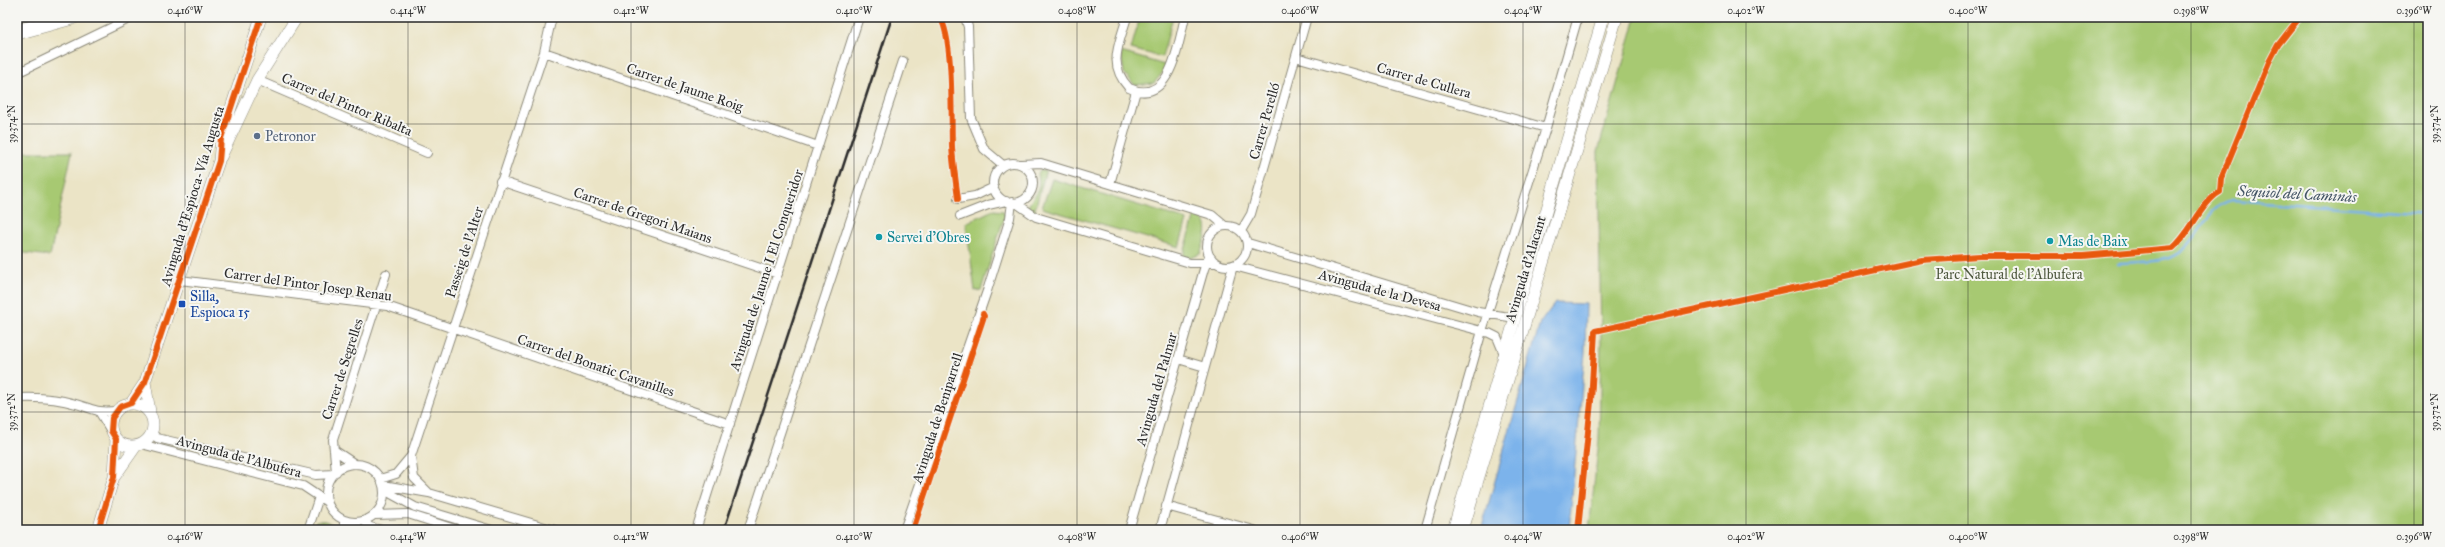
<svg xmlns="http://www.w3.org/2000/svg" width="2445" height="547" viewBox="0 0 2445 547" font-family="'IM FELL Great Primer',serif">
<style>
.green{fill:#a7c972;stroke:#697a4e}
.water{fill:#7cb3eb;stroke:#546f8b}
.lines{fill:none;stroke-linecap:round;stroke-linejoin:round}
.stream{stroke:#7cb3eb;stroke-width:2.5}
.street-casing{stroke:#8b8878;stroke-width:10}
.secondary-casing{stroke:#8b8878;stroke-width:12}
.highway-casing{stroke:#8b8878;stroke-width:16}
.street{stroke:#fff;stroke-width:8}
.secondary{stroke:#fff;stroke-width:11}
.highway{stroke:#fff;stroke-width:15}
.rail{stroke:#2b2b2b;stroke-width:2.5}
.cycleway-casing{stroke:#f6f6f2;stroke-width:8}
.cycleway{stroke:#e8590c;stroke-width:6}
.ticks{fill:none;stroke:#2b2b2b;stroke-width:1;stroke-opacity:0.45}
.service-dot{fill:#5c6f8a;stroke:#f6f6f2;stroke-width:1.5}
.culture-dot{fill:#0f9aa8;stroke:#f6f6f2;stroke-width:1.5}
.transit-dot{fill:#1a4fb4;stroke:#f6f6f2;stroke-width:1.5}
.labels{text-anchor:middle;stroke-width:4;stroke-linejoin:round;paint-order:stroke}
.street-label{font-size:14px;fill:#2b2b2b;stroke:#f6f6f2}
.service-label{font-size:14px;fill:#4e5e75;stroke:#f6f6f2;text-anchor:start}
.culture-label{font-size:14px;fill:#0d838f;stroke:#f6f6f2;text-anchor:start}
.park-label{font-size:14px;fill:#505a40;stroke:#f6f6f2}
.transit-label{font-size:14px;fill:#164399;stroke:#f6f6f2;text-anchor:start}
.water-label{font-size:15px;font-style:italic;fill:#435465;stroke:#f6f6f2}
.neatline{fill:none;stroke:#2b2b2b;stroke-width:1.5}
.ticks-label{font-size:10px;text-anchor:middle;fill:#2b2b2b}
</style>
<rect width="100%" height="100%" fill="#f6f6f2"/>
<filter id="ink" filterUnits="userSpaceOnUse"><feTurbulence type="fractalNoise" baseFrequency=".025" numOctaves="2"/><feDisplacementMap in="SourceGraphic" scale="8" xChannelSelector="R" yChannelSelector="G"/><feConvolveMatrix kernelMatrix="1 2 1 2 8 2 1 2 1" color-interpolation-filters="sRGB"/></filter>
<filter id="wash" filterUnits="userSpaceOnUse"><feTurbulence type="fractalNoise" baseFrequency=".012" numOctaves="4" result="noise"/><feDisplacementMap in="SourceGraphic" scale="16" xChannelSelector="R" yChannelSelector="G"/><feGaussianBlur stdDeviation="0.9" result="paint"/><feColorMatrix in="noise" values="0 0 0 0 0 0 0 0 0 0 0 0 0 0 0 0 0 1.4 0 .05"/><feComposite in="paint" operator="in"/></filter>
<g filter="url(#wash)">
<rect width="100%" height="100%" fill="#ebe4c6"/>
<path class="green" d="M 1140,17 L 1173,17 L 1162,57 L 1131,49 Z
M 1636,17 L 2428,17 L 2428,530 L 1589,530 L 1599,440 L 1601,344 L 1598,151 Z
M 1121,52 L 1168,66 L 1154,83 L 1135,85 L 1124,73 Z
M 17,152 L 72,152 L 50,256 L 17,252 Z
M 1046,170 L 1034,213 L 1028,209 C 1029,197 1042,197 1038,174 L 1040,171 Z
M 1052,179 L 1187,220 L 1179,247 L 1042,208 Z
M 993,210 L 1003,211 L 1005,215 L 981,290 L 975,291 L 966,223 Z
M 1195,215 C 1214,221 1205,240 1200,254 L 1191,258 L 1183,257 Z
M 316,521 L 326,521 L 341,530 L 313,530 Z"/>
<path class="water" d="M 1555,303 L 1586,304 L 1585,352 L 1569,530 L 1481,530 L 1540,323 Z"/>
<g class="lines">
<path class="stream" d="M 2117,263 C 2134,262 2154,263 2170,258 C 2200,247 2202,207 2232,200 L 2428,213"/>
</g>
</g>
<g filter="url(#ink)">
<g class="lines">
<defs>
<path id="street" d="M 965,17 L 968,27 L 971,118 L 984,149 L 1003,165
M 1127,17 C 1119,45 1107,64 1129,88 C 1171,107 1178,44 1185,17
M 544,52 L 818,146
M 1296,57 L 1546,128
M 17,73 L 133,17
M 257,80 L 427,153
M993 183a20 20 0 1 1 40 0a20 20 0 1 1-40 0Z
M 1021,164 L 1041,163 L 1110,184 L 1212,215 L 1225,226
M 500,181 L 778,274
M 1110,184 L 1136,91
M 958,199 L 975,196 L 994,187
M 1016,203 L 1036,217 L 1190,263 L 1214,263
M 960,216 L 988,205 L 1006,201
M1207 246a20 20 0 1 1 40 0a20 20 0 1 1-40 0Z
M 1241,231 L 1251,214 L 1307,17
M 1248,243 L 1478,312 L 1509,317 L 1517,312
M 1234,266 L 1489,333 L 1497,337 L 1504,354
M 180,280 L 387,306 L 730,424
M 1178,359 L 1205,367
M 17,398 C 37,397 57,398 76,404 C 94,409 96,413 116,411
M 100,413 L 111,431
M 152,433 L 157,438 L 316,475 L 333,474
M 141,444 L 303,486 L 327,502
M 334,450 L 355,464
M 411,456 L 414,478 L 428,492
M326 493a29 29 0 1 1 58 0a29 29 0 1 1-58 0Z
M 336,472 L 333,440 L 386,274
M 380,479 L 396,474 L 411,456 L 544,52 L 552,17
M 383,485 L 429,493 L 555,530
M 384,490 L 415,507 L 492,530
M 1166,506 L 1254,530
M 375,515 L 408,514 L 458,530
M 364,521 L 370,527 L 382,530
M 308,530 L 319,497
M 344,530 L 344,520
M 384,530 L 405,530
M 696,530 L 859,17
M 748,530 L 903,61
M 904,530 L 987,291 L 1010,218 L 1012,202
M 1129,530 L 1204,269 L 1209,256
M 1160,530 L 1233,266
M 1425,530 L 1482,331 L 1546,128 L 1578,17"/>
<path id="secondary" d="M 221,157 L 257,80 L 297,17
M 145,382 L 150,412
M 131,403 L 145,382 L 219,161 L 221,138 L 261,17
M111 425a21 21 0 1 1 42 0a21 21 0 1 1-42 0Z
M 115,476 L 136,446
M 98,530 L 114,477 L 116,439
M 1453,530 L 1603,17
M 1463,530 L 1617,17"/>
<path id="highway" d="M 17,32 L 72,17"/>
</defs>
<use href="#street" class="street-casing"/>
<use href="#secondary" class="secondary-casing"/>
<use href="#highway" class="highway-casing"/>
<use href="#street" class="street"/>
<use href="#secondary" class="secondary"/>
<use href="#highway" class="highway"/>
<path class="rail" d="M 724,530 L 892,17"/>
<defs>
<path id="cycleway" d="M 940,17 C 954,40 951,117 952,147 C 953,164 956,182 958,199
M 98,530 L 114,477 L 116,439 L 111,431 L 112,418 L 120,407 L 131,403 L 145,382 L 219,161 L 221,138 L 261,17
M 913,530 L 984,316 L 983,314
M 1578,530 L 1591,402 L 1595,331 L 1922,260 L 1979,256 L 2083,256 L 2173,248 C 2191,232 2202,202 2220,192 L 2221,179 L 2269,62 L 2278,45 L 2300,17"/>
</defs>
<use href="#cycleway" class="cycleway-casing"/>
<use href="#cycleway" class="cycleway"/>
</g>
</g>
<path class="ticks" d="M 185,17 L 185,530M 408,17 L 408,530M 631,17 L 631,530M 854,17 L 854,530M 1077,17 L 1077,530M 1300,17 L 1300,530M 1523,17 L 1523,530M 1746,17 L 1746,530M 1968,17 L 1968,530M 2191,17 L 2191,530M 2414,17 L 2414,530M 17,124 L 2428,124M 17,412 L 2428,412"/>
<circle class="service-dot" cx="257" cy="136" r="4"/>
<g class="culture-dot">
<circle cx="879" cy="237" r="4"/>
<circle cx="2050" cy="241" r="4"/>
</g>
<rect class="transit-dot" x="178" y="300" width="8" height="8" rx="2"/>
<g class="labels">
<g class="street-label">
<text transform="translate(1424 80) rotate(16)" y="5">Carrer de Cullera</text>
<text transform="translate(685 87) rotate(19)" y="5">Carrer de Jaume Roig</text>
<text transform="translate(347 104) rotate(23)" y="5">Carrer del Pintor Ribalta</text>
<text transform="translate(1264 121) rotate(-74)" y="5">Carrer Perelló</text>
<text transform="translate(192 196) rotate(-73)" y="5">Avinguda d'Espioca-Vía Augusta</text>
<text transform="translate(643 215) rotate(19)" y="5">Carrer de Gregori Maians</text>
<text transform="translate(464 252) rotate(-72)" y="5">Passeig de l'Alter</text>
<text transform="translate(1525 269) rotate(-73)" y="5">Avinguda d'Alacant</text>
<text transform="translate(766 270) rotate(-72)" y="5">Avinguda de Jaume I El Conqueridor</text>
<text transform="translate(308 284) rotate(8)" y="5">Carrer del Pintor Josep Renau</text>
<text transform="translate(1380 290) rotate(15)" y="5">Avinguda de la Devesa</text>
<text transform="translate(596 365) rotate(19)" y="5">Carrer del Bonatic Cavanilles</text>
<text transform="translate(342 369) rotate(-72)" y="5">Carrer de Segrelles</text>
<text transform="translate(1156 389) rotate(-74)" y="5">Avinguda del Palmar</text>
<text transform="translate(937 418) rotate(-72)" y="5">Avinguda de Beniparrell</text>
<text transform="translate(239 456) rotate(15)" y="5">Avinguda de l'Albufera</text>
</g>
<g class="service-label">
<text x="265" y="141">Petronor</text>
</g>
<g class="culture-label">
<text x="887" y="242">Servei d'Obres</text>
<text x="2058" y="246">Mas de Baix</text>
</g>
<g class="park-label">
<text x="2009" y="279">Parc Natural de l'Albufera</text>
</g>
<g class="transit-label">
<text x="190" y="301">Silla,<tspan x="190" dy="16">Espioca 15</tspan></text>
</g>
<g class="water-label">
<text transform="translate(2297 194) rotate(3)" y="5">Sequiol del Caminàs</text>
</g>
</g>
<rect width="2445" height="547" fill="none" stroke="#f6f6f2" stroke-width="44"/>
<rect x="22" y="22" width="2401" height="503" class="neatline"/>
<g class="ticks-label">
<text x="185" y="14">0.416°W</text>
<text x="408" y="14">0.414°W</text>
<text x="631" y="14">0.412°W</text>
<text x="854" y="14">0.410°W</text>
<text x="1077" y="14">0.408°W</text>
<text x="1300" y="14">0.406°W</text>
<text x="1523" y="14">0.404°W</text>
<text x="1746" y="14">0.402°W</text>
<text x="1968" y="14">0.400°W</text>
<text x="2191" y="14">0.398°W</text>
<text x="2414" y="14">0.396°W</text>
<text transform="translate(11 124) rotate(-90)" y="4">39.374°N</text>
<text transform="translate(2434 124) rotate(-90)" y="4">39.374°N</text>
<text transform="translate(11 412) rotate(-90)" y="4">39.372°N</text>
<text transform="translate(2434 412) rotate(-90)" y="4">39.372°N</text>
<text x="185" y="540">0.416°W</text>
<text x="408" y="540">0.414°W</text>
<text x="631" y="540">0.412°W</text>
<text x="854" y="540">0.410°W</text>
<text x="1077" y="540">0.408°W</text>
<text x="1300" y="540">0.406°W</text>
<text x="1523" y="540">0.404°W</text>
<text x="1746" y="540">0.402°W</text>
<text x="1968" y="540">0.400°W</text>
<text x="2191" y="540">0.398°W</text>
<text x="2414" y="540">0.396°W</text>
</g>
</svg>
